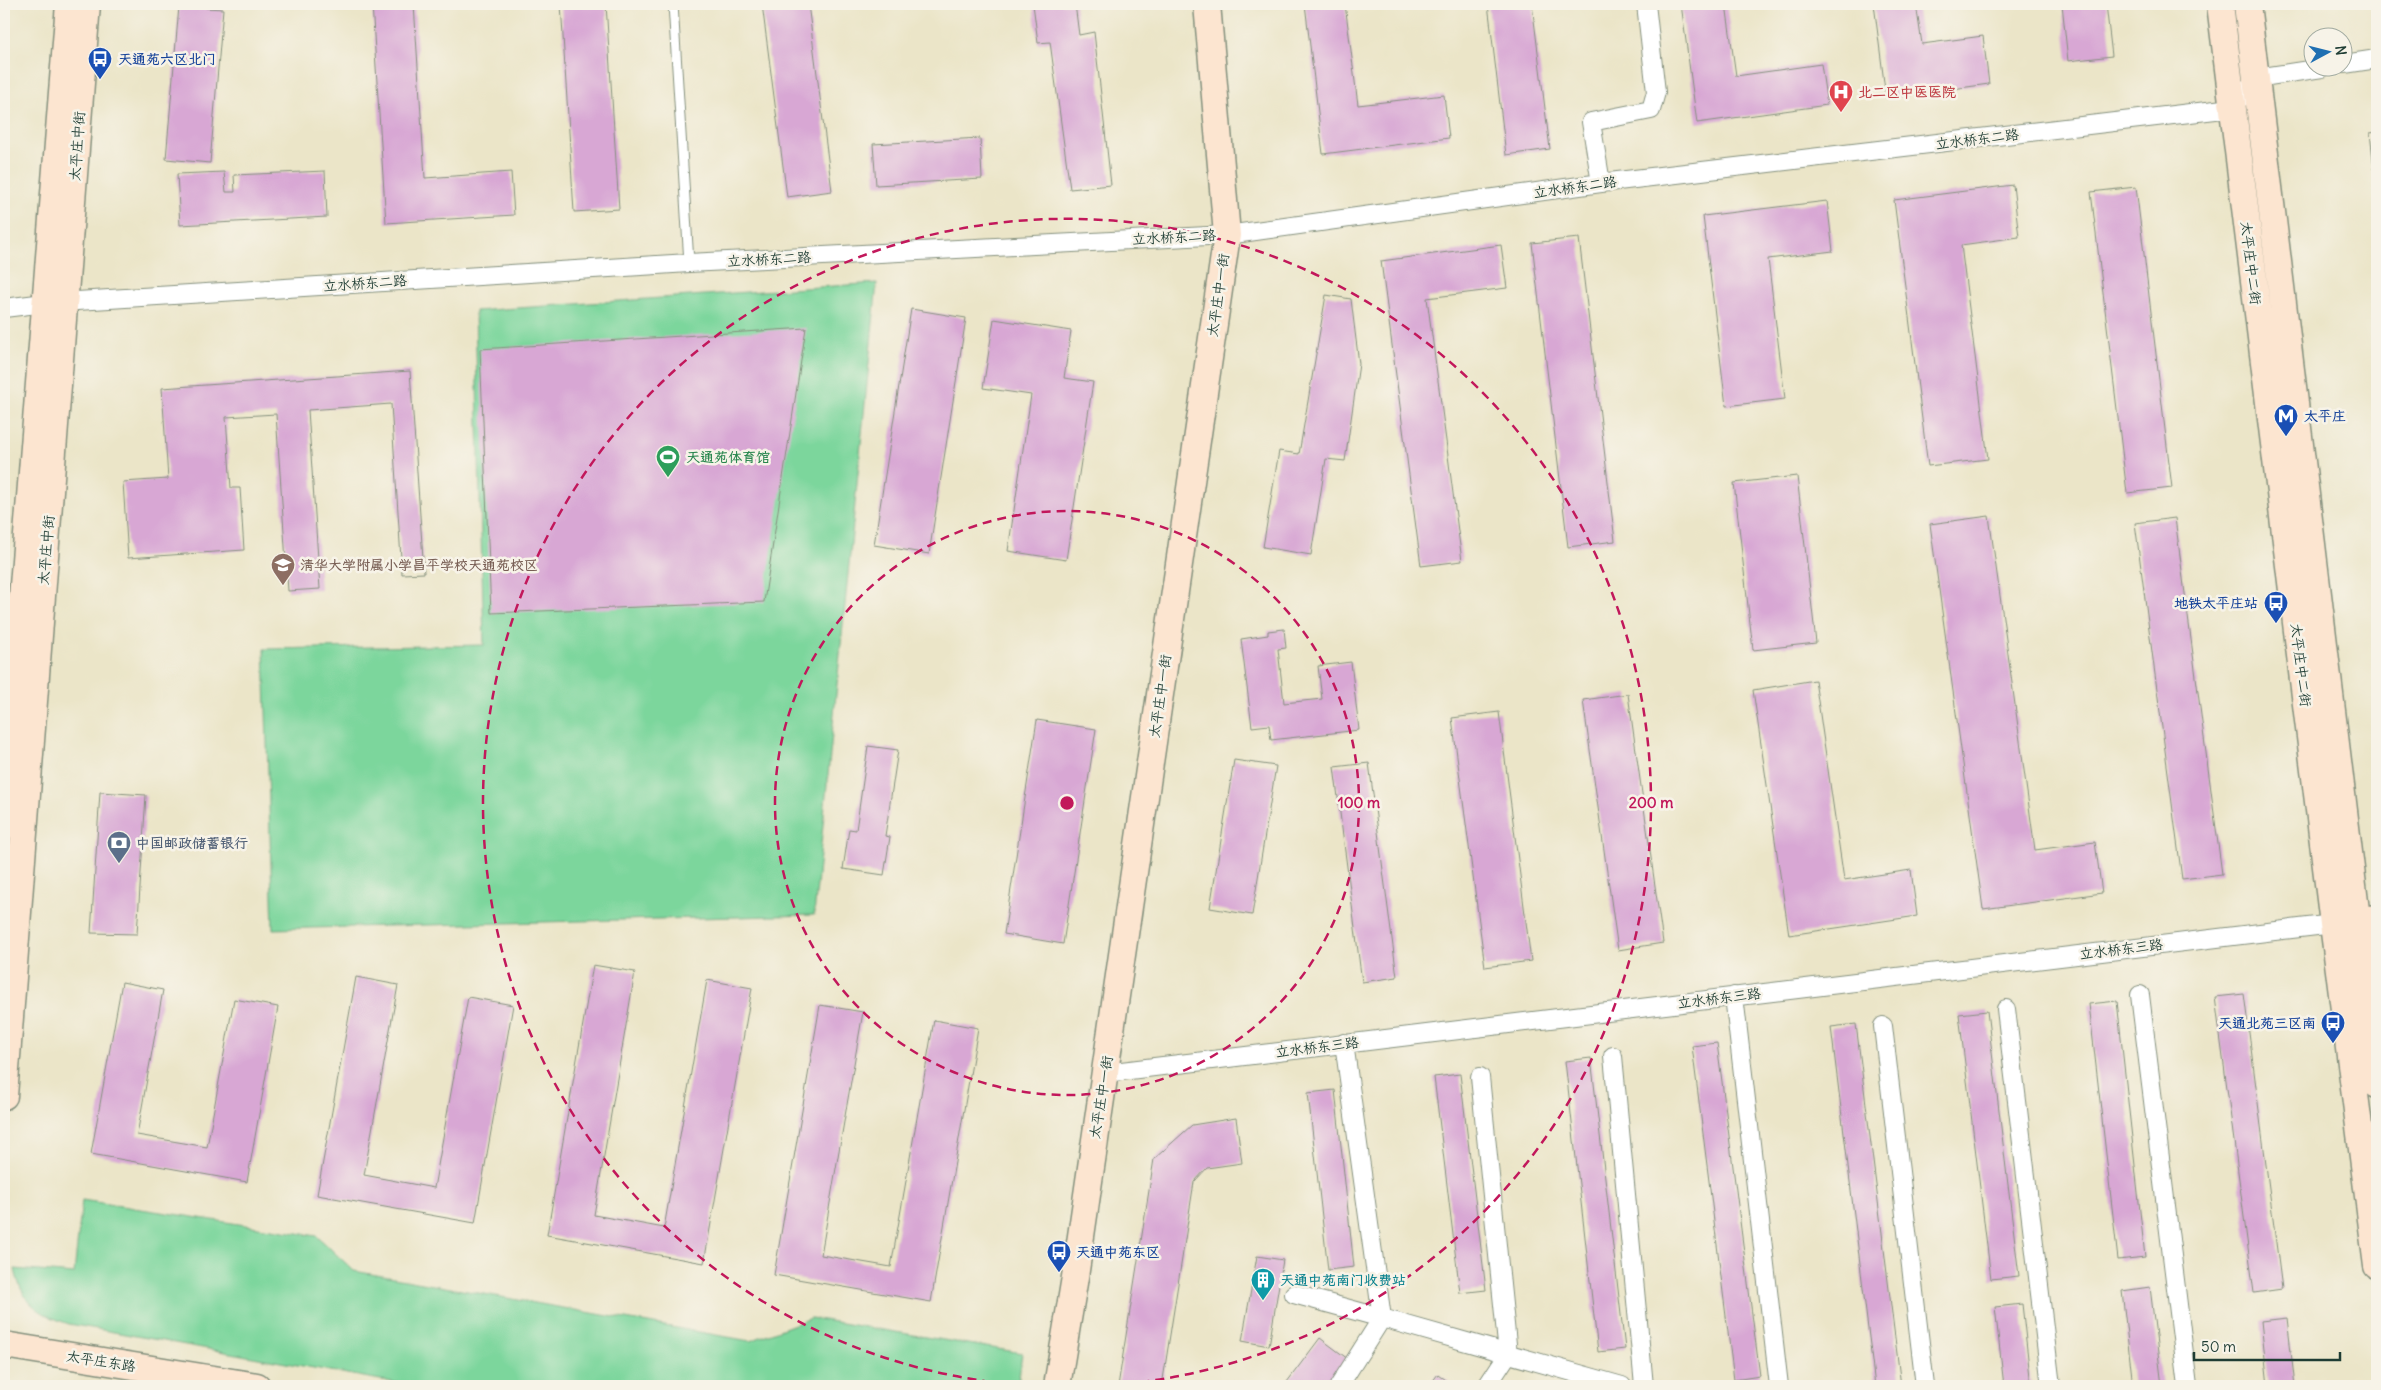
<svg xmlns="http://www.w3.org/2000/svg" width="2381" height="1390" viewBox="0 0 2381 1390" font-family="Delius,'LXGW WenKai TC',sans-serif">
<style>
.green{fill:#7cd69c;stroke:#4e8a68}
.building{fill:#d8a7d4}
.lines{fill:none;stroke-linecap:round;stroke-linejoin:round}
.lane-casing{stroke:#85917e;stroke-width:11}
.street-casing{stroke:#85917e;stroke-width:20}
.secondary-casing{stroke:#85917e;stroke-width:29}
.lane{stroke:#fff;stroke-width:9}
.street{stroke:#fff;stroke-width:18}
.secondary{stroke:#fce5d0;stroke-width:26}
.ring{fill:none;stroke:#c2185b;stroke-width:2.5;stroke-dasharray:9 6}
.labels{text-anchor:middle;stroke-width:5;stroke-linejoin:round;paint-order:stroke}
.transit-label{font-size:14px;font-weight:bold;fill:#164399;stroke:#f7f3e8;text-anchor:start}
.health-label{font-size:14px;font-weight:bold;fill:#be3a42;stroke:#f7f3e8;text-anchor:start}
.street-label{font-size:14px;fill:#1f3d34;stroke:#f7f3e8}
.leisure-label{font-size:14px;font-weight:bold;fill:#27864d;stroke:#f7f3e8;text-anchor:start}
.education-label{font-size:14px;font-weight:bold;fill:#785e54;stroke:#f7f3e8;text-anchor:start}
.service-label{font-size:14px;font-weight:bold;fill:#4e5e75;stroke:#f7f3e8;text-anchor:start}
.culture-label{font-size:14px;font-weight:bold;fill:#0d838f;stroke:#f7f3e8;text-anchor:start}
.centre{fill:#c2185b;stroke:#f7f3e8;stroke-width:2.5}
.ring-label{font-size:15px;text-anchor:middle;font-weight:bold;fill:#c2185b;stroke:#f7f3e8;stroke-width:5;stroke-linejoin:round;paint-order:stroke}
</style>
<rect width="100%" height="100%" fill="#f7f3e8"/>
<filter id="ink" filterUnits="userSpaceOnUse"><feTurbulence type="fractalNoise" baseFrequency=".02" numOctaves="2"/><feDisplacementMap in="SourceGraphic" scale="10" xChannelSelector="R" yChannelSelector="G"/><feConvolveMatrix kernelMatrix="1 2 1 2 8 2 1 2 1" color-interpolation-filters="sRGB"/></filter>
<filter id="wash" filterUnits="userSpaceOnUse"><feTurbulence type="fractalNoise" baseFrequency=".0096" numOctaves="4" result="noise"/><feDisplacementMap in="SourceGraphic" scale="20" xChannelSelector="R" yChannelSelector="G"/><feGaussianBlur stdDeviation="1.12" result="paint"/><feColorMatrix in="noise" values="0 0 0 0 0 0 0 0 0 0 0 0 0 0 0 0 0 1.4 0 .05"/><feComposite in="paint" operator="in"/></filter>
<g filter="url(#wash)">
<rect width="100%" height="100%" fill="#ebe5c8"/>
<path class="green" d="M 877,283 L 814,915 L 273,929 L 264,649 L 484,645 L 475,311 Z
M 82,1200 L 317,1236 L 354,1271 L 750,1341 L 811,1318 L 1022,1353 L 1018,1386 L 414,1386 L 69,1324 C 37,1313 22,1303 15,1269 L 74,1274 Z"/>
<g id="blocks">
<path class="building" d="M 164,4 L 207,4 L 206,8 L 223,9 L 210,163 L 166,159 L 179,6 Z
M 372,4 L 414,4 L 425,178 L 511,172 L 514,215 L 386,223 Z
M 561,4 L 606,4 L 619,209 L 574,212 Z
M 762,4 L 808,4 L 832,191 L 787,197 Z
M 1033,4 L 1075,4 L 1079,35 L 1094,32 L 1111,185 L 1070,189 L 1050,42 L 1038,43 Z
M 1305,4 L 1345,4 L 1358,105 L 1444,95 L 1449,138 L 1323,154 Z
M 1488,4 L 1532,4 L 1550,149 L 1506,155 Z
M 1681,4 L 1726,4 L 1736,76 L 1821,64 L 1827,105 L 1697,123 Z
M 1874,4 L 1916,4 L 1922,44 L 1983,36 L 1989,84 L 1886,98 Z
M 2062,4 L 2106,4 L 2112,56 L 2068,61 Z
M 2377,132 L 2377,186 L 2376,186 L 2370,133 Z
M 980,138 L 982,179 L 876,185 L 873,144 Z
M 325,171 L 327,217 L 180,225 L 177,174 L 224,172 L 226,192 L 235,192 L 234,175 Z
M 2013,185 L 2019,237 L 1961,245 L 1988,459 L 1928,466 L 1894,200 Z
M 2136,187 L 2172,488 L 2127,493 L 2091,192 Z
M 1827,201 L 1833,251 L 1768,259 L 1785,399 L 1726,406 L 1703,216 Z
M 1579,238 L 1615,541 L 1568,547 L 1532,243 Z
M 1501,245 L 1507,288 L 1427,298 L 1462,561 L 1421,566 L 1381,261 Z
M 1326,295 L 1351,299 L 1359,364 L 1345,461 L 1326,459 L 1311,555 L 1263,547 L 1279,451 L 1299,454 Z
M 911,309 L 966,318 L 929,554 L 874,545 Z
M 994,319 L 1071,331 L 1064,378 L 1093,382 L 1066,560 L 1008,551 L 1031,395 L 983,388 Z
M 806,328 L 764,602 L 491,613 L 480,349 Z
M 410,371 L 424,573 L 402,574 L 391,404 L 308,410 L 320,589 L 288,591 L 276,414 L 226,417 L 231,488 L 240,488 L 244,550 L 128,558 L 123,482 L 168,479 L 162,388 Z
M 1797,476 L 1816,643 L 1753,650 L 1734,483 Z
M 1989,516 L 2035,850 L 2095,842 L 2102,893 L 1983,909 L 1930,524 Z
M 2175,518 L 2222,874 L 2182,879 L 2135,523 Z
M 1284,629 L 1286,648 L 1278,649 L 1284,703 L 1322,699 L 1318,666 L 1351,662 L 1359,730 L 1271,740 L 1269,725 L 1252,727 L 1241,639 L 1268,635 L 1268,631 Z
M 1815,680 L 1844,880 L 1911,870 L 1917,916 L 1789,935 L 1753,690 Z
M 1628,694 L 1663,943 L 1618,950 L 1583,700 Z
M 1499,712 L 1531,961 L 1485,967 L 1452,718 Z
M 1037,720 L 1096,729 L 1063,944 L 1004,934 Z
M 868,746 L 898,750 L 885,836 L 890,837 L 884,875 L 843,869 L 849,829 L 856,830 Z
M 1234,760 L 1276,766 L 1252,915 L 1210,908 Z
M 1369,763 L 1397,977 L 1362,982 L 1334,767 Z
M 100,792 L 146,795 L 137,934 L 91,933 Z
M 593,965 L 635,972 L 594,1215 L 664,1228 L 707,980 L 752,988 L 704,1263 L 547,1235 Z
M 356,977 L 398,985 L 364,1175 L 434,1188 L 468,997 L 513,1005 L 475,1223 L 317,1195 Z
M 122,982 L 163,990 L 137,1135 L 207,1147 L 234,999 L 278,1007 L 247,1182 L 91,1154 Z
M 2244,994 L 2282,1289 L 2254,1293 L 2215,997 Z
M 2117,1001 L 2145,1257 L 2118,1260 L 2089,1004 Z
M 820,1005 L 863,1012 L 821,1255 L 891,1267 L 934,1020 L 978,1028 L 931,1302 L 774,1275 Z
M 1987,1011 L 2019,1276 L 1991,1279 L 1959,1014 Z
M 1856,1024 L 1901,1386 L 1875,1386 L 1831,1027 Z
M 1717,1043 L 1760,1376 L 1734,1380 L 1692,1046 Z
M 1591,1058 L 1625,1349 L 1598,1352 L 1565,1061 Z
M 1460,1074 L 1486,1290 L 1460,1293 L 1434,1077 Z
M 1335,1090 L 1354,1267 L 1328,1270 L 1308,1093 Z
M 1236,1118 L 1242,1163 L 1207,1168 L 1194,1182 L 1162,1386 L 1118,1386 L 1154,1159 L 1192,1125 Z
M 1257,1256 L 1283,1260 L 1269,1346 L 1242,1341 Z
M 2150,1287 L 2162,1386 L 2133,1386 L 2122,1291 Z
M 2022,1304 L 2031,1386 L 2004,1386 L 1995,1307 Z
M 2287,1318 L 2295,1386 L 2268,1386 L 2261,1321 Z
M 1320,1338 L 1352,1362 L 1334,1386 L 1284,1386 Z
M 1438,1374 L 1454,1386 L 1429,1386 Z"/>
</g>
</g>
<g filter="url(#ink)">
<use href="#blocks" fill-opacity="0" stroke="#85917e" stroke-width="1"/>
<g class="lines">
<defs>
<path id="lane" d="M 673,4 L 689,263"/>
<path id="street" d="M 2344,64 L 2377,59
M 1601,183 L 1591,122 L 1651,110 L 1656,92 L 1646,4
M 4,308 L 45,303 L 689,263 L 1227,235 L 1601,183 L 2232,108 L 2256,78 L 2322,68
M 2140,995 L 2188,1386
M 1734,996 L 1779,1386
M 2006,1009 L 2051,1386
M 1883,1026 L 1925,1386
M 1344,1043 L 1382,1318 L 1622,1386
M 1613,1056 L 1644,1386
M 1105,1073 L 2333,924
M 1480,1077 L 1508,1354 L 1487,1386
M 1294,1294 L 1382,1318 L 1339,1386"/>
<path id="secondary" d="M 2220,4 L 2333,924 L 2377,1266
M 2247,4 L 2377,1085
M 4,826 L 69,4
M 2338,923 L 2377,918
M 4,1096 L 87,4
M 4,1345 L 257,1386
M 1057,1386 L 1075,1277 L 1227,235 L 1207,4"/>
</defs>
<use href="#lane" class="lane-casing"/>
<use href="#street" class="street-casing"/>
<use href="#secondary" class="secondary-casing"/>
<use href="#lane" class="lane"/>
<use href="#street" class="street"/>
<use href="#secondary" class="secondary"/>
</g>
</g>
<g class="ring">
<circle cx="1067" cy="803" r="292"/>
<path d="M1036 1386A584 584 0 1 1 1098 1386"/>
</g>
<defs>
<symbol id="bus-pin" viewBox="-11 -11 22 30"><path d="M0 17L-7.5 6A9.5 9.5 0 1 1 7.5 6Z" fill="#1a4fb4" stroke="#f7f3e8"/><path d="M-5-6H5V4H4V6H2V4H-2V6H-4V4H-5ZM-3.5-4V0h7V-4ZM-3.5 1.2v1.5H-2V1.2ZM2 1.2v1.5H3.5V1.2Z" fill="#fff"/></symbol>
<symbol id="hospital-pin" viewBox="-11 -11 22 30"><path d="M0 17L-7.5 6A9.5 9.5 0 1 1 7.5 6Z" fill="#e0444e" stroke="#f7f3e8"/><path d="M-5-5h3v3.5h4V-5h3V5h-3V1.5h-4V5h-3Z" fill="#fff"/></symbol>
<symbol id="metro-pin" viewBox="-11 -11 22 30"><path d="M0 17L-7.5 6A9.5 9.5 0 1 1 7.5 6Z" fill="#1a4fb4" stroke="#f7f3e8"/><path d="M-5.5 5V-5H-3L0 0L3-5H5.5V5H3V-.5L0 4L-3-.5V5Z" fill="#fff"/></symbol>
<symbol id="stadium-pin" viewBox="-11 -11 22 30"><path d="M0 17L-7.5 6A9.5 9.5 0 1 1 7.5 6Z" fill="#2e9e5b" stroke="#f7f3e8"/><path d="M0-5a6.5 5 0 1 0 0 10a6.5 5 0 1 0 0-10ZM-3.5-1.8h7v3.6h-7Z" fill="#fff"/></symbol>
<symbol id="school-pin" viewBox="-11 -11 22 30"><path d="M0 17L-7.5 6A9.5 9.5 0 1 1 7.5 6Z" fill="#8d6e63" stroke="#f7f3e8"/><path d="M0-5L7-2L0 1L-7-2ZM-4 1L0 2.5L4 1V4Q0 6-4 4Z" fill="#fff"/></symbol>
<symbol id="bank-pin" viewBox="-11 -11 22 30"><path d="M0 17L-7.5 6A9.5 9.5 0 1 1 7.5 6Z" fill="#5c6f8a" stroke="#f7f3e8"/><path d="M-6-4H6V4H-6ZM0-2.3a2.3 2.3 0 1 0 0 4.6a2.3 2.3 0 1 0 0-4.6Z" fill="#fff"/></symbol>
<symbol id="building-pin" viewBox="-11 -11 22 30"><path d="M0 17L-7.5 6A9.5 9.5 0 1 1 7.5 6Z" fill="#0f9aa8" stroke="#f7f3e8"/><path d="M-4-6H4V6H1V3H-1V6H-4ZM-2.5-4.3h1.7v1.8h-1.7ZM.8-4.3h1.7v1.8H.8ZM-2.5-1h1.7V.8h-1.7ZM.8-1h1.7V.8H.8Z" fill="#fff"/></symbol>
</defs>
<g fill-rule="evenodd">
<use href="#bus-pin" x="86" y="45" width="28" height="38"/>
<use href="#hospital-pin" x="1827" y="78" width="28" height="38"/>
<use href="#metro-pin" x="2272" y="402" width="28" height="38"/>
<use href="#stadium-pin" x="654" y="443" width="28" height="38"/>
<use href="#school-pin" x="269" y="551" width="28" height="38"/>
<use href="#bus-pin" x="2262" y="589" width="28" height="38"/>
<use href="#bank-pin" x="105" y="829" width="28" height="38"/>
<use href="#bus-pin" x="2319" y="1009" width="28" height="38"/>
<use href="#bus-pin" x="1045" y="1238" width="28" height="38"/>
<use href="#building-pin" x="1249" y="1266" width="28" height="38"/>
</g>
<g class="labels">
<g class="transit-label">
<text x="118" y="64">天通苑六区北门</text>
<text x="2304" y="421">太平庄</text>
<text x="2258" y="608" text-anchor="end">地铁太平庄站</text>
<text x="2316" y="1028" text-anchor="end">天通北苑三区南</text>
<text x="1076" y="1257">天通中苑东区</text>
</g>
<g class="health-label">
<text x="1858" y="97">北二区中医医院</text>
</g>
<g class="street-label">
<text transform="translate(1977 139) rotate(-7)" y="5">立水桥东二路</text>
<text transform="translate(77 146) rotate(-86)" y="5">太平庄中街</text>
<text transform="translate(1575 187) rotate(-8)" y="5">立水桥东二路</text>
<text transform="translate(1174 237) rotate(-3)" y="5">立水桥东二路</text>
<text transform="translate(769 259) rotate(-3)" y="5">立水桥东二路</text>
<text transform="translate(2251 263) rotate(83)" y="5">太平庄中二街</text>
<text transform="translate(365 283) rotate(-4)" y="5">立水桥东二路</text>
<text transform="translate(1218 295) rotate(-82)" y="5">太平庄中一街</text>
<text transform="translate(46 550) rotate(-85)" y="5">太平庄中街</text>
<text transform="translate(2301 665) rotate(83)" y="5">太平庄中二街</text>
<text transform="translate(1160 696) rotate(-82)" y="5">太平庄中一街</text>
<text transform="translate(2121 949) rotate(-7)" y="5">立水桥东三路</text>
<text transform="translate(1719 998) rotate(-7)" y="5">立水桥东三路</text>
<text transform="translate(1317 1047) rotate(-7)" y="5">立水桥东三路</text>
<text transform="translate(1101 1097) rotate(-81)" y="5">太平庄中一街</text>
<text transform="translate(101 1361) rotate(9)" y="5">太平庄东路</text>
</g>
<g class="leisure-label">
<text x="686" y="462">天通苑体育馆</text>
</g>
<g class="education-label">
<text x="300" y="570">清华大学附属小学昌平学校天通苑校区</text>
</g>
<g class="service-label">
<text x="136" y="848">中国邮政储蓄银行</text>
</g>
<g class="culture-label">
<text x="1280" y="1285">天通中苑南门收费站</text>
</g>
</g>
<circle cx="1067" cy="803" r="8" class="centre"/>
<g class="ring-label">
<text x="1359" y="808">100 m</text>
<text x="1651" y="808">200 m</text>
</g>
<rect width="2381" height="1390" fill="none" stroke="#f7f3e8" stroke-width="20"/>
<g transform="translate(2328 52) rotate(83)"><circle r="24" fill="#f7f3e8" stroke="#a1aaa0"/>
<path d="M0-4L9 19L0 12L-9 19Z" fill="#1f6fb2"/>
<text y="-8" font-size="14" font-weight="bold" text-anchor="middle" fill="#1f3d34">N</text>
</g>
<path d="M2194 1352v8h146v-8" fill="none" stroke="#1f3d34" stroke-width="2.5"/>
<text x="2201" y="1352" font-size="15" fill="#1f3d34" stroke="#f7f3e8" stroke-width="4" paint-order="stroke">50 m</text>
</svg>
